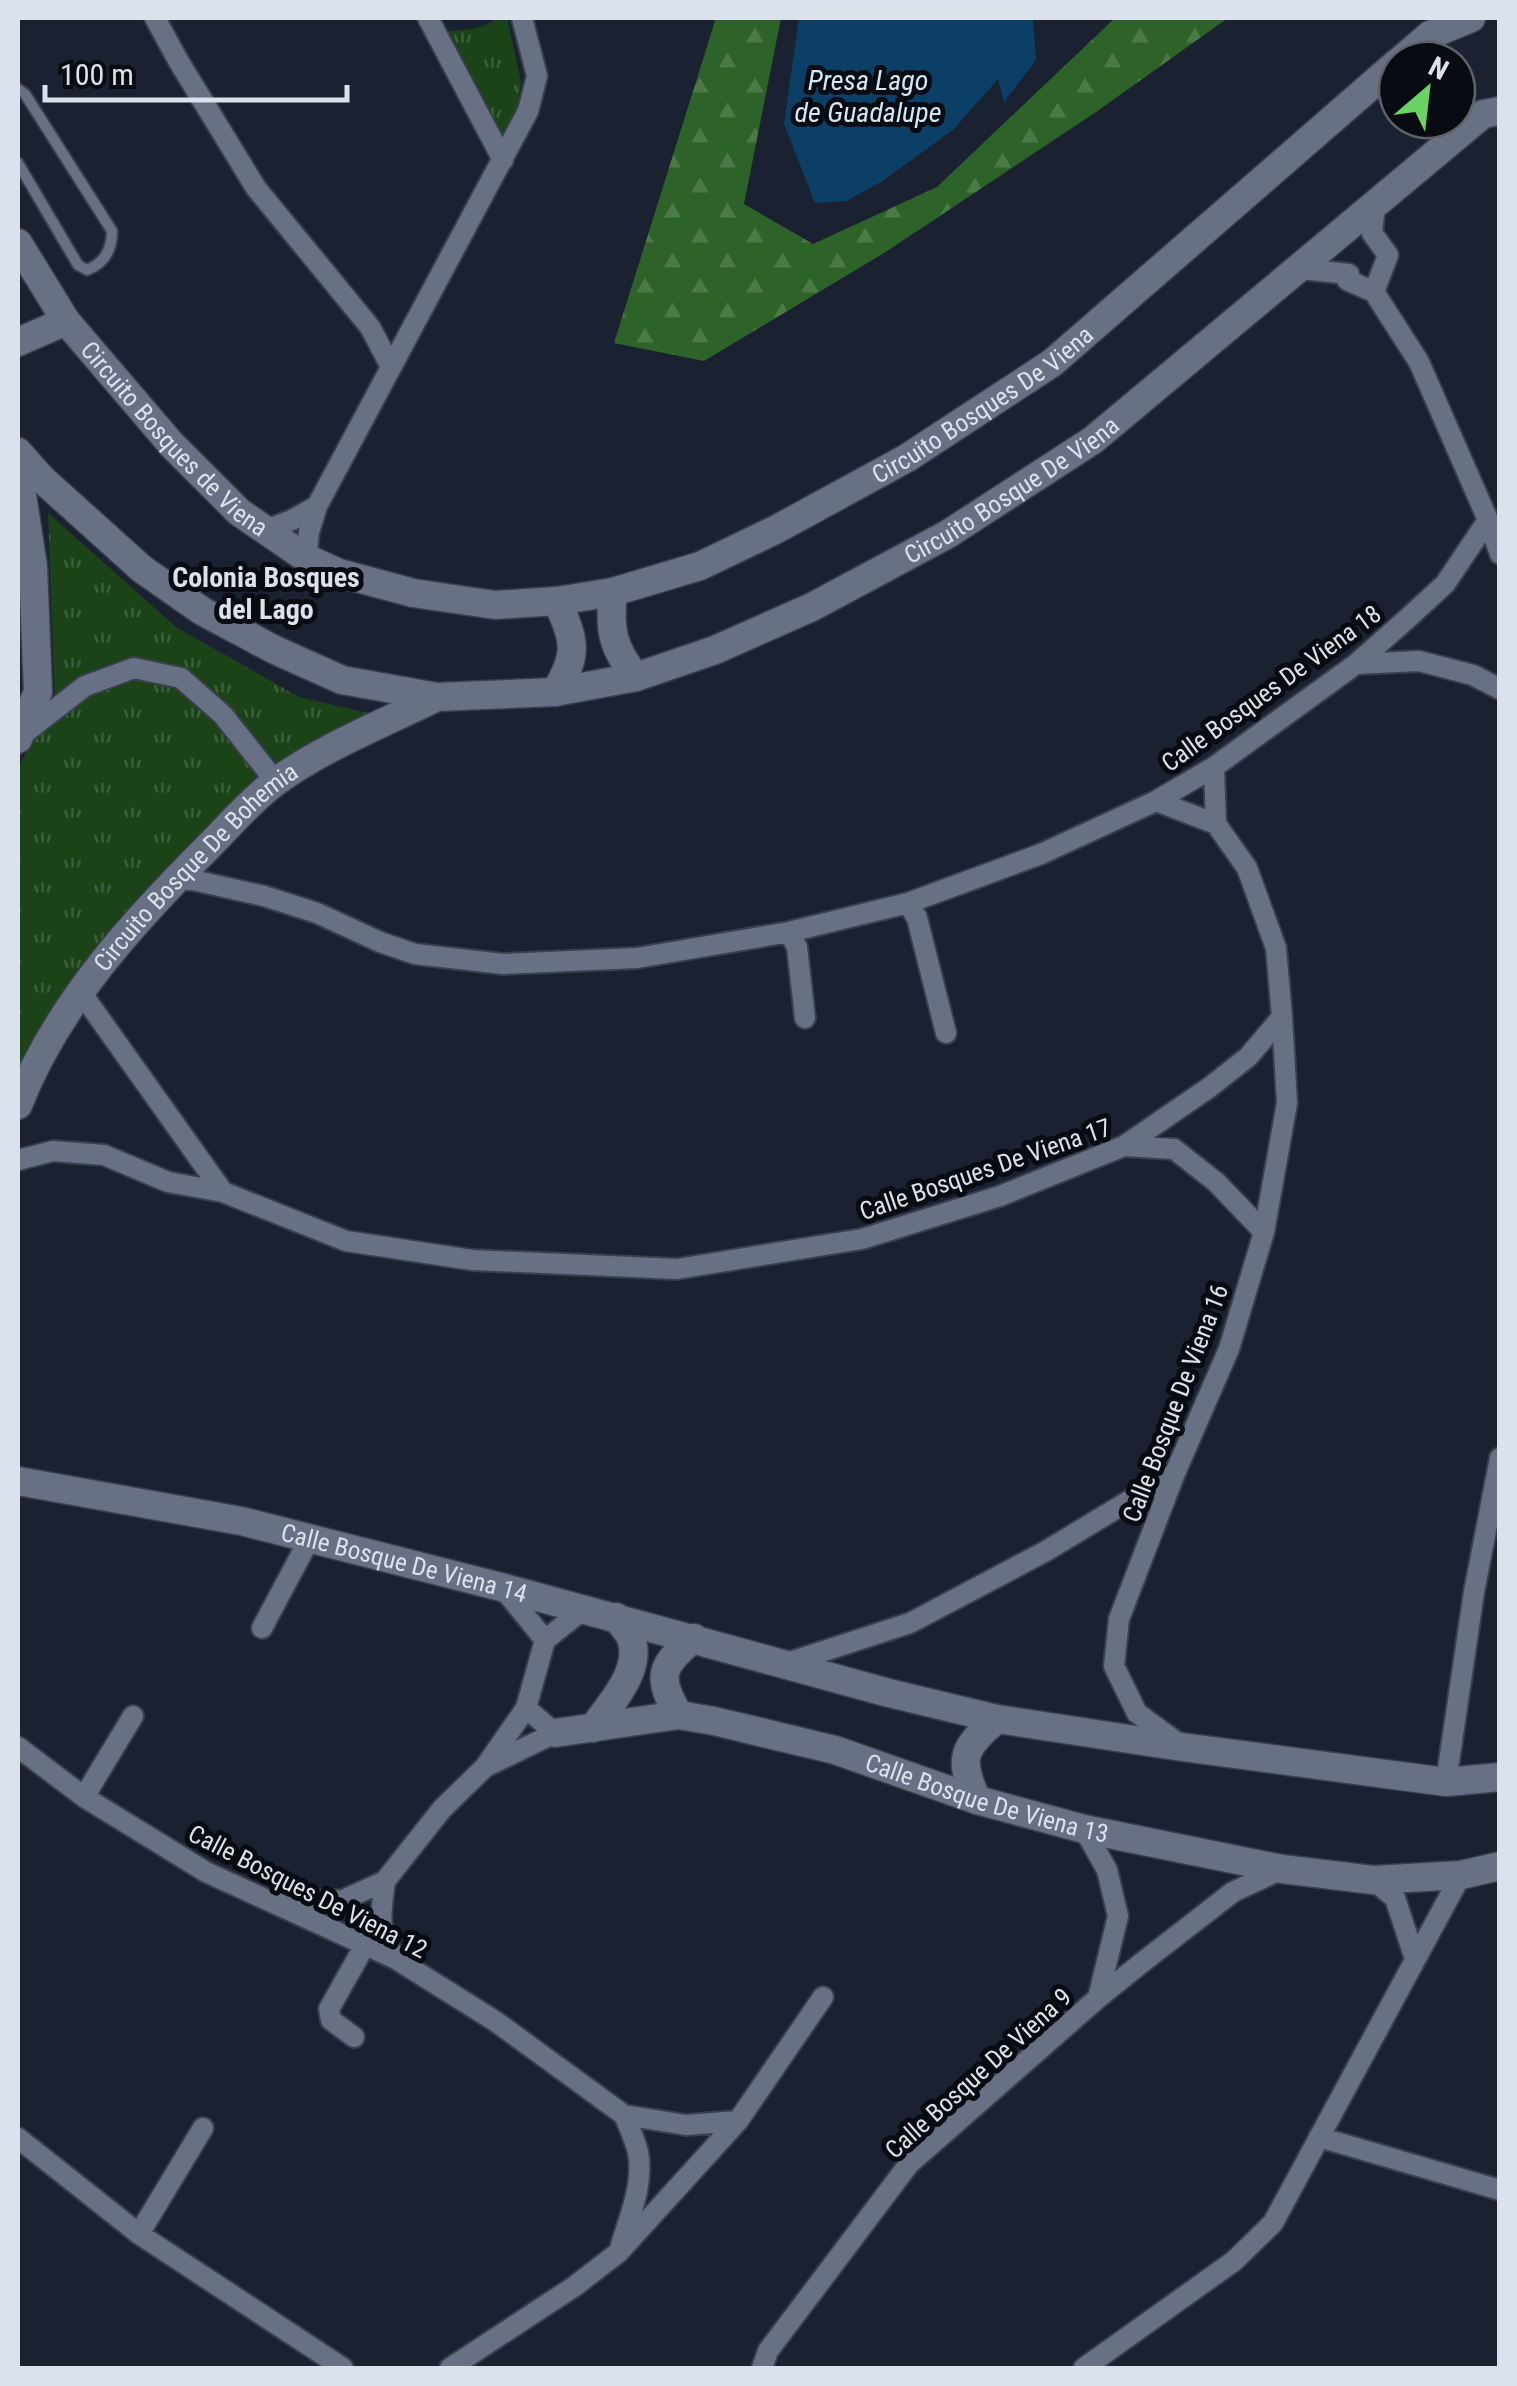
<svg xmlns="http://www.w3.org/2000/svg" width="1517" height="2386" viewBox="0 0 1517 2386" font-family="'Roboto Condensed',sans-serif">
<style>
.grass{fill:url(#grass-tufts)}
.forest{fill:url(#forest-firs)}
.water{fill:#0b3f66}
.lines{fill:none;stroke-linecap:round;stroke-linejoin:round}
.lane-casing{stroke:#393f4c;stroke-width:14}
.street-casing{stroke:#393f4c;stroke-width:24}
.secondary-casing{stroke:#393f4c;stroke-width:31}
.lane{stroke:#677183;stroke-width:10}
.street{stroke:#677183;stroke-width:20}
.secondary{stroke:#677183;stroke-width:28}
.labels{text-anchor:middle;stroke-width:10;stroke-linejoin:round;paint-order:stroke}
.street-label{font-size:25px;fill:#dce2ec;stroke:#080c12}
.water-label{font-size:28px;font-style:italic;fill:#d5e6f5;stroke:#080c12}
.neighbourhood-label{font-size:28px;font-weight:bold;fill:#dce2ec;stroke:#080c12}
</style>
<defs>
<pattern id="grass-tufts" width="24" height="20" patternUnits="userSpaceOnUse" patternTransform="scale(2.5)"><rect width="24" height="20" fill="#1c4318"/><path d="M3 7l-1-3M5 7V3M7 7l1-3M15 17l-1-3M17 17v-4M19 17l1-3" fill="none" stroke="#3c5e3a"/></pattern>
<pattern id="forest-firs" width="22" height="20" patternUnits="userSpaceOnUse" patternTransform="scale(2.5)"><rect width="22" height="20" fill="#2d6328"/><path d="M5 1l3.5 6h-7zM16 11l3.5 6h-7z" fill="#4b7947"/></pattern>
</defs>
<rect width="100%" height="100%" fill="#1a2231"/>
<path class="grass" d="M 496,18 L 507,18 L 521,82 L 516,118 L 502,140 L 444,32 C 463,29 483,31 496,18 Z
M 48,513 L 176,627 L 299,697 L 398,720 L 274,777 L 178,864 L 18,1095 L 18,768 L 55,701 Z"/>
<path class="forest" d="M 716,18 L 781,18 L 744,204 L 813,244 L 937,187 L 1115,18 L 1228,18 L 1096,112 L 884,253 L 704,361 L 614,343 Z"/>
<path class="water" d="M 799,18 L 1033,18 L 1036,60 L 1004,102 L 998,79 L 953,130 L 881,182 L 846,201 L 815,203 L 784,124 Z"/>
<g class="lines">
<defs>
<path id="lane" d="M 18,89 L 25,94 L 112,231 C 112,249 105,263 87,270 L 78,265 L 18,163"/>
<path id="street" d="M 155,18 L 179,62 L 256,188 L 370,327 L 390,365
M 428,18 L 503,160
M 1301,269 L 1349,274 L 1347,280 L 1374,292 L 1419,362 L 1488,520 L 1500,554
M 1374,292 L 1388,255 L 1372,233 L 1375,206
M 266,530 L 292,520 L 317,506
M 306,558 L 309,532 L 317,506 L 528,111 L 537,76 L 522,18
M 1356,664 L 1419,661 L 1473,675 L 1500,689
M 22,735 L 85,686 L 134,668 L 181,678 L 223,715 L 276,782
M 1214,767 L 1216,824
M 1156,801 L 1216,824 L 1247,868 L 1276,948 L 1282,1017 L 1287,1103 L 1264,1232 L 1229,1349 L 1175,1473 L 1119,1619 L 1114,1666 L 1137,1713 L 1182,1746
M 175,880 L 193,880 L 264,896 L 317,913 L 380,942 L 415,954 L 503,964 L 637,958 L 789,932 L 908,903 L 1041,854 L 1156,801 L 1214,767 L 1356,664 L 1408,618 L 1445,584 L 1488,520
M 908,903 L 917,918 L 946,1033
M 789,932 L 797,947 L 805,1018
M 80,991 L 223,1192 L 346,1241 L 472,1260 L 677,1269 L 862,1239 L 1000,1196 L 1124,1146 L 1174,1149 L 1216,1182 L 1264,1232
M 1124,1146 L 1210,1087 L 1248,1057 L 1282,1017
M 18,1160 L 53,1151 L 104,1155 L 168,1182 L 223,1192
M 502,1587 L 545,1640
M 262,1628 L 310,1538
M 784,1664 L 910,1623 L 1046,1551 L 1175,1473
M 18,1747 L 84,1797 L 206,1872 L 396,1959 L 495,2021 L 624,2115 L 686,2125 L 738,2121
M 487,1766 L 555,1733 L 526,1708
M 1446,1782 L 1474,1592 L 1500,1458
M 84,1797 L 133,1716
M 1084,1829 L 1107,1870 L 1118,1916 L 1098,1998
M 1373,1880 L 1395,1898 L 1415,1959
M 385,1881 C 381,1913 376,1930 396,1959
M 276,1901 L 343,1900 L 385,1881 L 442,1809 L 485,1767 L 526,1708 L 545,1640 L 584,1609
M 354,2037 L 331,2020 L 329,2009 L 365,1945
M 1319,2137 L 1500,2190
M 18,2138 L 139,2234 L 343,2368
M 139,2234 L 203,2128
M 621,2245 C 630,2215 644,2184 638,2152 C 635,2140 629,2127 624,2115
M 450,2368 L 575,2286 L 619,2252 L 738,2121 L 823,1997
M 762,2368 L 768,2351 L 909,2164 L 1098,1998 L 1144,1961 L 1233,1892 L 1282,1869
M 1084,2368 L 1234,2261 L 1273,2223 L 1461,1875"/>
<g id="secondary">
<path d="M 1401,60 L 1430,35 L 1471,18"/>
<path id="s1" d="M 18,243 L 66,321 L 172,445 L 239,512 L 306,558 L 339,573 L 413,593 L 495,605 L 557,601 L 613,592 L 700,566 L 777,529 L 907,458 L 1052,363 L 1397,63"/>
<path d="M 18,342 L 66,321"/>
<path id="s2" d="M 18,452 L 42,479 L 142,569 L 202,611 L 275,650 L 342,680 L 437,697 L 555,692 L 636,677 L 715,650 L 812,607 L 948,534 L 1093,440 L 1483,114 L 1500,111"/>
<path d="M 18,483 L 22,495 L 33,566 L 38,692 L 18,739"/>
<path d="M 613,592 C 609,629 612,648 636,677"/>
<path d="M 555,692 C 579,654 575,641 557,601"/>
<path id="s3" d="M 18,1105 C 57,1005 132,923 208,847 C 229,826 250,801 274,783 C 323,747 382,724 437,697"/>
<path id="s4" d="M 18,1481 L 241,1521 L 501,1587 L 889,1693 L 997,1719 L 1182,1747 L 1446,1782 L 1500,1777"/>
<path d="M 679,1715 C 656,1677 660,1666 694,1638"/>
<path d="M 593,1728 C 610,1704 643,1670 631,1638 C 628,1631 621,1624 616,1617"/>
<path id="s5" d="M 555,1733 L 679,1715 L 714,1721 L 835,1750 L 977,1800 L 1084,1829 L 1282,1869 L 1373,1880 L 1461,1875 L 1500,1866"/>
<path d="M 977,1800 C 958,1759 962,1748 997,1719"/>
</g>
</defs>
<use href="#lane" class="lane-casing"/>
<use href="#street" class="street-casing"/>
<use href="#secondary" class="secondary-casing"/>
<use href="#lane" class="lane"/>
<use href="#street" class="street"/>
<use href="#secondary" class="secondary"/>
</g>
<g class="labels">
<g class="street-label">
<text dy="9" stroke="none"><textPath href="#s1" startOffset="1162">Circuito Bosques De Viena</textPath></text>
<text dy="9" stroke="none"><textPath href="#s1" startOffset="252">Circuito Bosques de Viena</textPath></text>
<text dy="9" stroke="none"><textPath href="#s2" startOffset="1118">Circuito Bosque De Viena</textPath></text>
<text transform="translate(1271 688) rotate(-36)" y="9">Calle Bosques De Viena 18</text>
<text dy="9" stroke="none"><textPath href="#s3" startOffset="300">Circuito Bosque De Bohemia</textPath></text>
<text transform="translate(985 1169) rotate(-19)" y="9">Calle Bosques De Viena 17</text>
<text transform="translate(1175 1403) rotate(-69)" y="9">Calle Bosque De Viena 16</text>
<text dy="9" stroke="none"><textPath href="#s4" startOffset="395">Calle Bosque De Viena 14</textPath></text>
<text dy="9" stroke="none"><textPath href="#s5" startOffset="445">Calle Bosque De Viena 13</textPath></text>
<text transform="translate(308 1891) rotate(27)" y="9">Calle Bosques De Viena 12</text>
<text transform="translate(978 2073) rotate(-42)" y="9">Calle Bosque De Viena 9</text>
</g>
<g class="water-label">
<text x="868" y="90">Presa Lago<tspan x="868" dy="32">de Guadalupe</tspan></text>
</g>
<g class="neighbourhood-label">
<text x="266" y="587">Colonia Bosques<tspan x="266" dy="32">del Lago</tspan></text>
</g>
</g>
<rect width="1517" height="2386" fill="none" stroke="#dce2ec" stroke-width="40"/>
<g transform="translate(1427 90) rotate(28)"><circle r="48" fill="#080c12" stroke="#5d6269" stroke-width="2.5"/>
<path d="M0-8L18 38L0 25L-18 38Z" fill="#6ad363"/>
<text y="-15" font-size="28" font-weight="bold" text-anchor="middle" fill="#dce2ec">N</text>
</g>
<path d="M45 85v15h302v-15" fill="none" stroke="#dce2ec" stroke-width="5"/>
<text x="60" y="85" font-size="30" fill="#dce2ec" stroke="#080c12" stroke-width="8" paint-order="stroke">100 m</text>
</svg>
